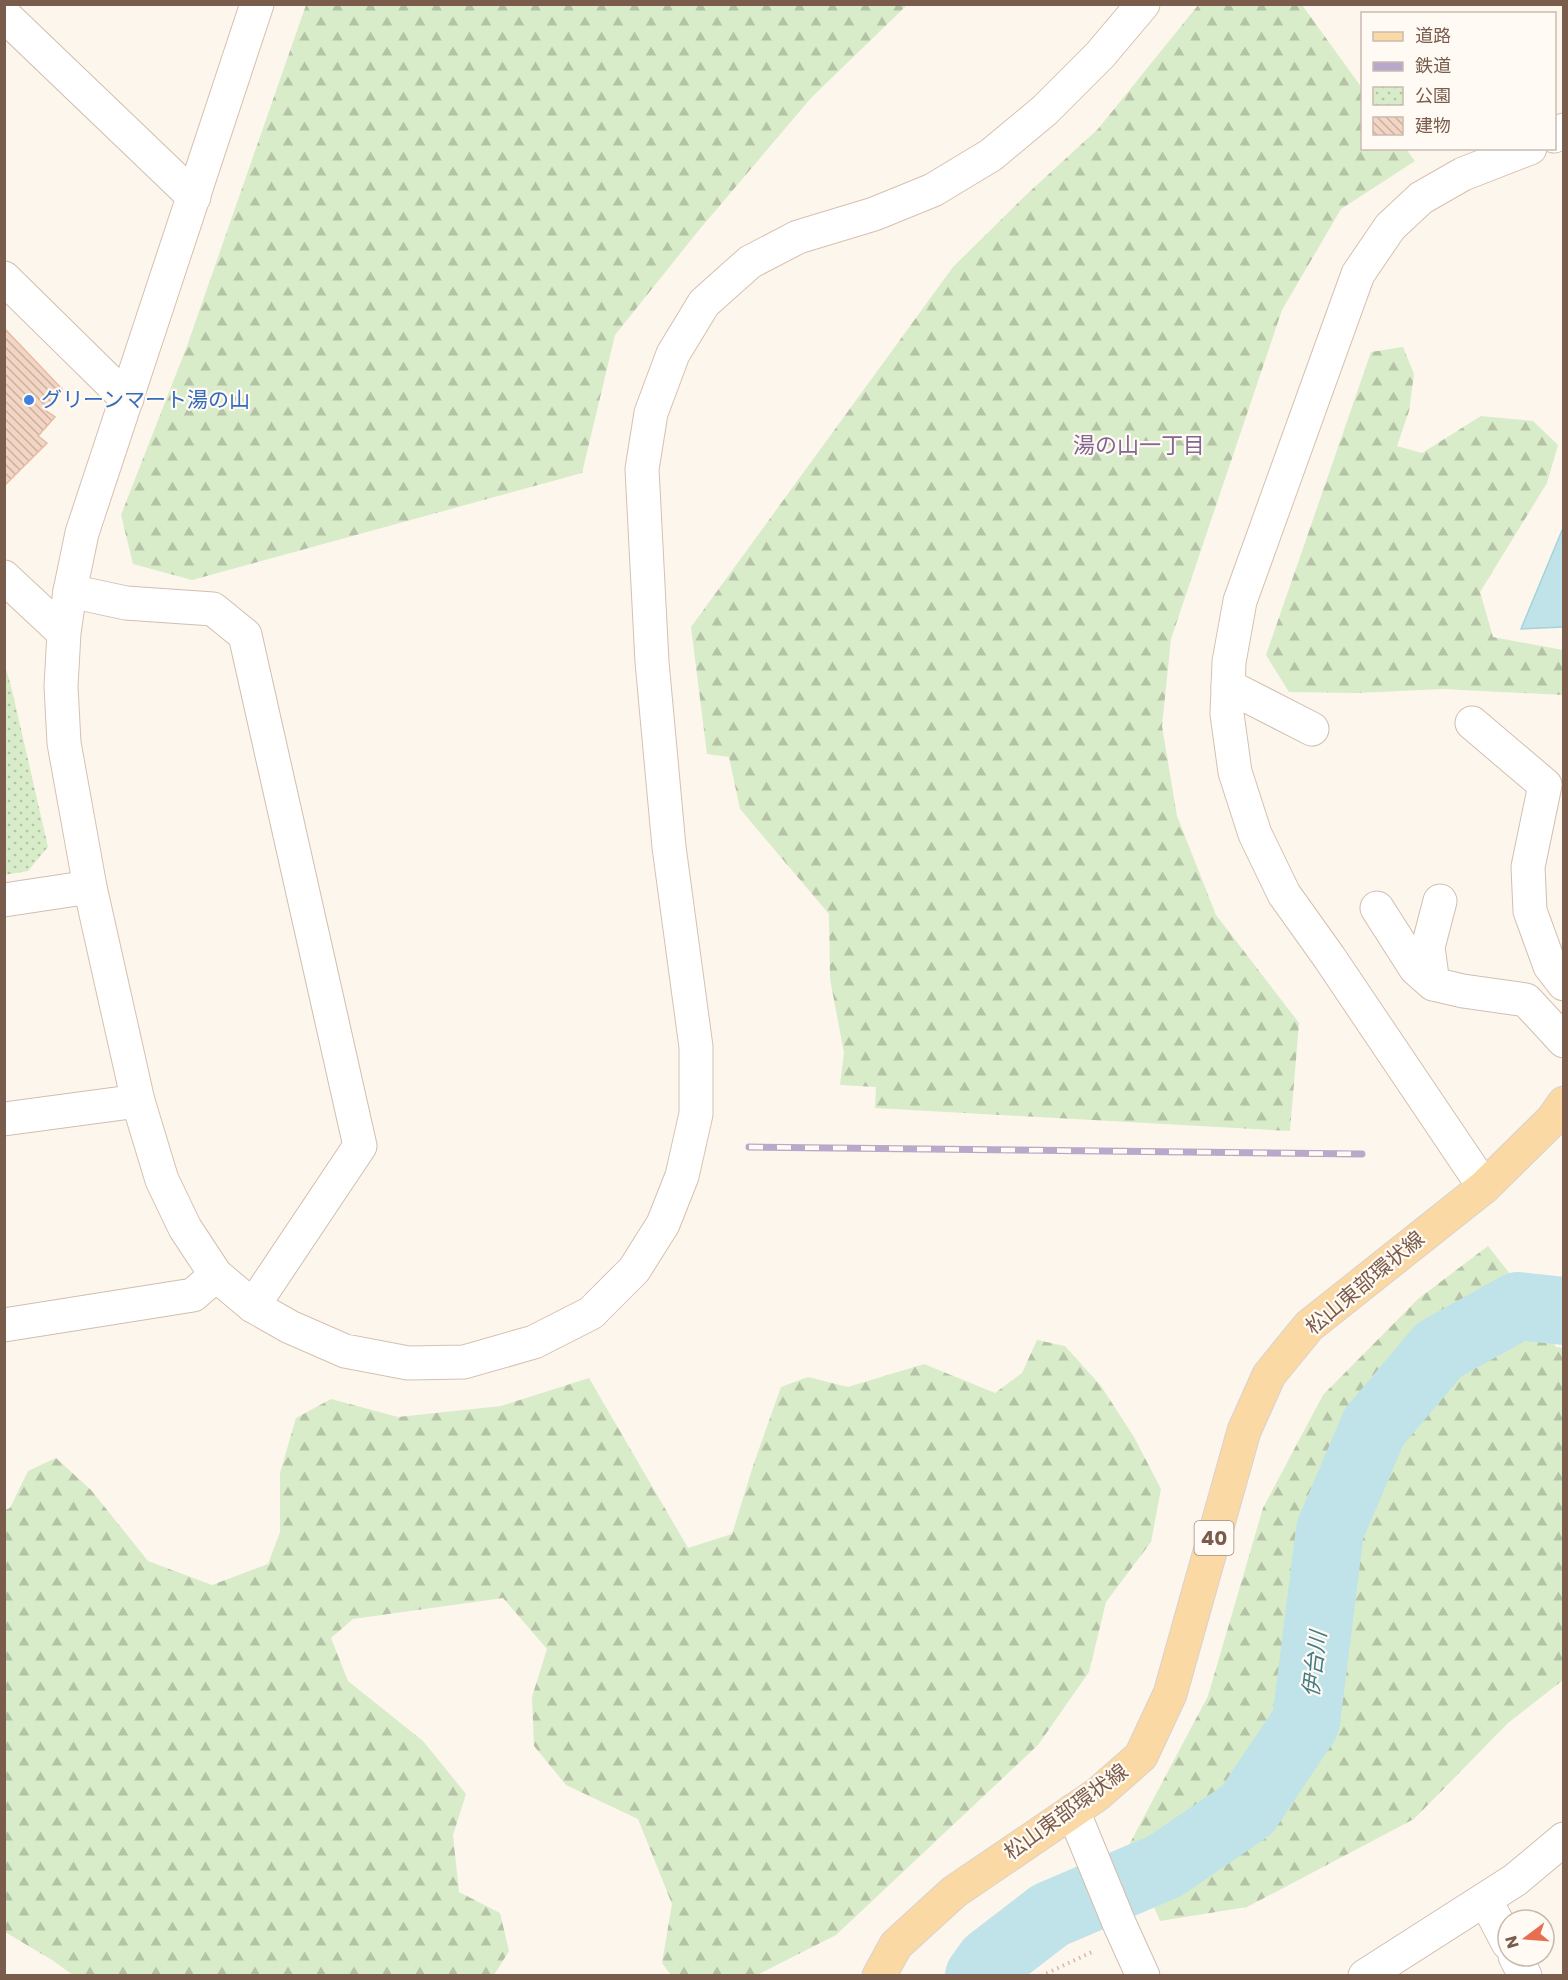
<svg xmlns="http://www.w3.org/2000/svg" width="1568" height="1980" viewBox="0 0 1568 1980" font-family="Poppins,'Noto Sans JP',sans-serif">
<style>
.forest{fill:url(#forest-firs)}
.park{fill:url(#park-dots)}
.water{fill:#bfe3e8;stroke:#a5d3da;stroke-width:1.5}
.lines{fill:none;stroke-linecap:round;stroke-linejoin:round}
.river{stroke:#bfe3e8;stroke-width:68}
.building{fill:url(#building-back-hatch);stroke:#e6bba3;stroke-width:1.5}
.street-casing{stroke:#d1beb0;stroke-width:35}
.secondary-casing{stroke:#d6c0b0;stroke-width:35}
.primary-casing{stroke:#dad1cd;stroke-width:35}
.path{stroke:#d9b8a5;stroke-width:4;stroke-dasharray:1.5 4.5;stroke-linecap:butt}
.street{stroke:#fff;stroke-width:33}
.secondary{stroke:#fff;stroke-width:33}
.primary{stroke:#fbd9a5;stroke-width:33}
.rail-casing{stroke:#b9a8c9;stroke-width:7}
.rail{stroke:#fffaf3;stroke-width:4.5;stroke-dasharray:14;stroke-linecap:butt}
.shop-dot{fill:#3f7fe0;stroke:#fffaf3;stroke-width:2}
.labels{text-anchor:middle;stroke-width:4.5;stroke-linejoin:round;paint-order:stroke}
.shield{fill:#fffaf3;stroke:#a28b7f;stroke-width:1.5}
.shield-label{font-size:20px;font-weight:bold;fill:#7a5c4d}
.shop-label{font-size:21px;fill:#366cbe;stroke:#fffaf3;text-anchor:start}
.street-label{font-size:21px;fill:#7a5c4d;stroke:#fffaf3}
.neighbourhood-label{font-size:22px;fill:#846695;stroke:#fffaf3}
.water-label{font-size:22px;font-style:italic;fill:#437c86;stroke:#fffaf3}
</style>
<defs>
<pattern id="forest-firs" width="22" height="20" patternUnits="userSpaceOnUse" patternTransform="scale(1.5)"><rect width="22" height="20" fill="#d8ecc9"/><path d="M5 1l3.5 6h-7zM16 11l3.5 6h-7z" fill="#b4c2a5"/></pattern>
<pattern id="park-dots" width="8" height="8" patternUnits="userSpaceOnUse" patternTransform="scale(1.5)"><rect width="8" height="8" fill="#d8ecc9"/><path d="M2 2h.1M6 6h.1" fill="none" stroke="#b4c2a5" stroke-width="1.8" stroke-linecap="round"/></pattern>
<pattern id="building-back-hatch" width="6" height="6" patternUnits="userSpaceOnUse" patternTransform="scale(1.5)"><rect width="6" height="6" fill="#f3d5c3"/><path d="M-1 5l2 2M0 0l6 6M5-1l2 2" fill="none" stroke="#cab0a1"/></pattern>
</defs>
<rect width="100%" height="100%" fill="#fdf6ec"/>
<path class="forest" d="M 1199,4 L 1302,5 L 1362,88 L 1362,148 L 1406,149 L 1415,161 L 1341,209 L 1282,310 L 1171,639 L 1162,726 L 1177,816 L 1216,915 L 1299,1023 L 1290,1131 L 875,1108 L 876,1087 L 840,1085 L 844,1053 L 830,979 L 829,914 L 740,809 L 729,757 L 707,754 L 691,627 L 953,267 L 1027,194 L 1098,129 Z
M 306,5 L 306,4 L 907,5 L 811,98 L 699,230 L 615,335 L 582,473 L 192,580 L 133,564 L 121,515 L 187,346 Z
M 1403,347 L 1414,374 L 1409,411 L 1397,446 L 1422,453 L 1481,416 L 1533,421 L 1558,445 L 1547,483 L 1480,592 L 1493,637 L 1563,650 L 1563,695 L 1444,689 L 1356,693 L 1289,692 L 1266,655 L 1371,352 Z
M 1488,1246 L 1521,1288 L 1556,1347 L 1563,1348 L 1563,1680 L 1508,1723 L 1414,1819 L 1247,1907 L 1160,1921 L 1128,1847 L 1208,1696 L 1263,1508 L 1323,1395 L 1418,1299 Z
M 1037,1340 L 1065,1346 L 1101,1386 L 1134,1437 L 1161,1489 L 1151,1542 L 1106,1602 L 1089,1672 L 1038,1745 L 836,1935 L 757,1975 L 671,1975 L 662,1963 L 672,1904 L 638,1819 L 566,1785 L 534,1746 L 532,1697 L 547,1649 L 503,1598 L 353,1619 L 331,1638 L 348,1681 L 423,1741 L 466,1794 L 453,1835 L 459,1892 L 500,1913 L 509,1951 L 494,1975 L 73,1975 L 52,1960 L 5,1932 L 5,1510 L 10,1508 L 28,1471 L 56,1458 L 91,1490 L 148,1561 L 212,1585 L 268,1564 L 280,1532 L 280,1473 L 296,1418 L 331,1399 L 398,1417 L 501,1406 L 589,1378 L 688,1548 L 732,1534 L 753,1466 L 781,1387 L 808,1377 L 848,1387 L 924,1364 L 995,1393 L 1022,1373 Z"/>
<path class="park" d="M 5,665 L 12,690 L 48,847 L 28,871 L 5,875 Z"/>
<path class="water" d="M 1563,528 L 1563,627 L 1521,629 Z"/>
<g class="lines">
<path class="river" d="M 979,1976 L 989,1962 L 1050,1915 L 1165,1866 L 1247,1810 L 1306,1722 L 1330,1530 L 1374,1427 L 1439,1350 L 1518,1306 L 1564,1311"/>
</g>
<path class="building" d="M 4,328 L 62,389 L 45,410 L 55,417 L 38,436 L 47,443 L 5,485 Z"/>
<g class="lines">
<defs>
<path id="street" d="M 4,15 L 194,197
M 4,278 L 127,399
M 70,591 L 126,603 L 213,609 L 245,635 L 360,1146 L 253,1306
M 1228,686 L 1312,729
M 1472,723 L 1545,785 L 1528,867 L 1530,911 L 1550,966 L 1564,984
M 4,900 L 90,887
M 1377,908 L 1416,969 L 1433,984 L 1463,991 L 1526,1000 L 1564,1041
M 1433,984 L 1428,947 L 1440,901
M 4,1119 L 138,1101
M 4,1325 L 193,1295 L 216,1275
M 1073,1811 L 1119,1923 L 1143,1976
M 1485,1899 L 1508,1943
M 1515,1956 L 1525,1976
M 1365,1976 L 1515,1880 L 1564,1839"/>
<path id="secondary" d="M 257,4 L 82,533 L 70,591 L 64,633 L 61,686 L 64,743 L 90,887 L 138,1101 L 162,1180 L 185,1228 L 216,1275 L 253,1306 L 290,1327 L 345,1351 L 408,1363 L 464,1362 L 534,1342 L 591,1313 L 634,1270 L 663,1224 L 682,1176 L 696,1114 L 696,1047 L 669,847 L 652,662 L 642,469 L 651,413 L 673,354 L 704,303 L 750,262 L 798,237 L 874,214 L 933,190 L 991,155 L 1045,110 L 1100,55 L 1143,4
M 1554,136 L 1564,130
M 4,577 L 64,633
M 1484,1187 L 1329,957 L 1284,894 L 1255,834 L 1235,772 L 1227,714 L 1229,662 L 1240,601 L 1358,274 L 1390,227 L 1421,198 L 1463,174 L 1530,148"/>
<path id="primary" d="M 879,1976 L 896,1945 L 954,1892 L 1098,1794 L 1141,1756 L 1170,1694 L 1244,1431 L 1269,1375 L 1309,1326 L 1484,1187 L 1552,1120 L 1564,1103"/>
</defs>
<use href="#street" class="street-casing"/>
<use href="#secondary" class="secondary-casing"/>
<use href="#primary" class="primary-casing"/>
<path class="path" d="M 1041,1976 L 1092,1952"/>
<use href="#street" class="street"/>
<use href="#secondary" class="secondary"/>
<use href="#primary" class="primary"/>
<defs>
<path id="rail" d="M 749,1147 L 1362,1154"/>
</defs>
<use href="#rail" class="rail-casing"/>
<use href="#rail" class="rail"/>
</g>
<circle class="shop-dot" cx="29" cy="400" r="6"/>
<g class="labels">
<rect class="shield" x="1194.5" y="1521" width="39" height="34" rx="4.5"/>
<g class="shield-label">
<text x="1214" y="1545">40</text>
</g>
<g class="shop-label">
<text x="41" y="407">グリーンマート湯の山</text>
</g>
<g class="street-label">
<text transform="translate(1365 1283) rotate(-40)" y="7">松山東部環状線</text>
<text transform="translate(1066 1812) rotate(-36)" y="7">松山東部環状線</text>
</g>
<g class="neighbourhood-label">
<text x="1139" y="453">湯の山一丁目</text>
</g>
<g class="water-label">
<text transform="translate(1314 1664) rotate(-83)" y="8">伊台川</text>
</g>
</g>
<rect width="1568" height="1980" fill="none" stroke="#7a5c4d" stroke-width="12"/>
<rect x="1361" y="12" width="195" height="138" fill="#fffaf3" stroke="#cabbb1" stroke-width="1.5"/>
<rect x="1373" y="32" width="30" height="9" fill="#fbd9a5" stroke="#cabbb1" stroke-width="1.5"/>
<text x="1415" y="42" font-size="18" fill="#7a5c4d">道路</text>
<rect x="1373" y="62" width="30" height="9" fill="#b9a8c9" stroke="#cabbb1" stroke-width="1.5"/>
<text x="1415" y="72" font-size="18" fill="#7a5c4d">鉄道</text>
<rect x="1373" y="87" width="30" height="18" fill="url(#park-dots)" stroke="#cabbb1" stroke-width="1.5"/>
<text x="1415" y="102" font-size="18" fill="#7a5c4d">公園</text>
<rect x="1373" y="117" width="30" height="18" fill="url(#building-back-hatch)" stroke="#cabbb1" stroke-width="1.5"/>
<text x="1415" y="132" font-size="18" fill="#7a5c4d">建物</text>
<g transform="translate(1526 1938) rotate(254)"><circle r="28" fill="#fffaf3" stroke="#cabbb1" stroke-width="1.5"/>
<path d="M0-4.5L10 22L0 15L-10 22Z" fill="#e76f51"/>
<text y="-9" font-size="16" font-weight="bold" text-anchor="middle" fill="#7a5c4d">N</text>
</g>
</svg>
